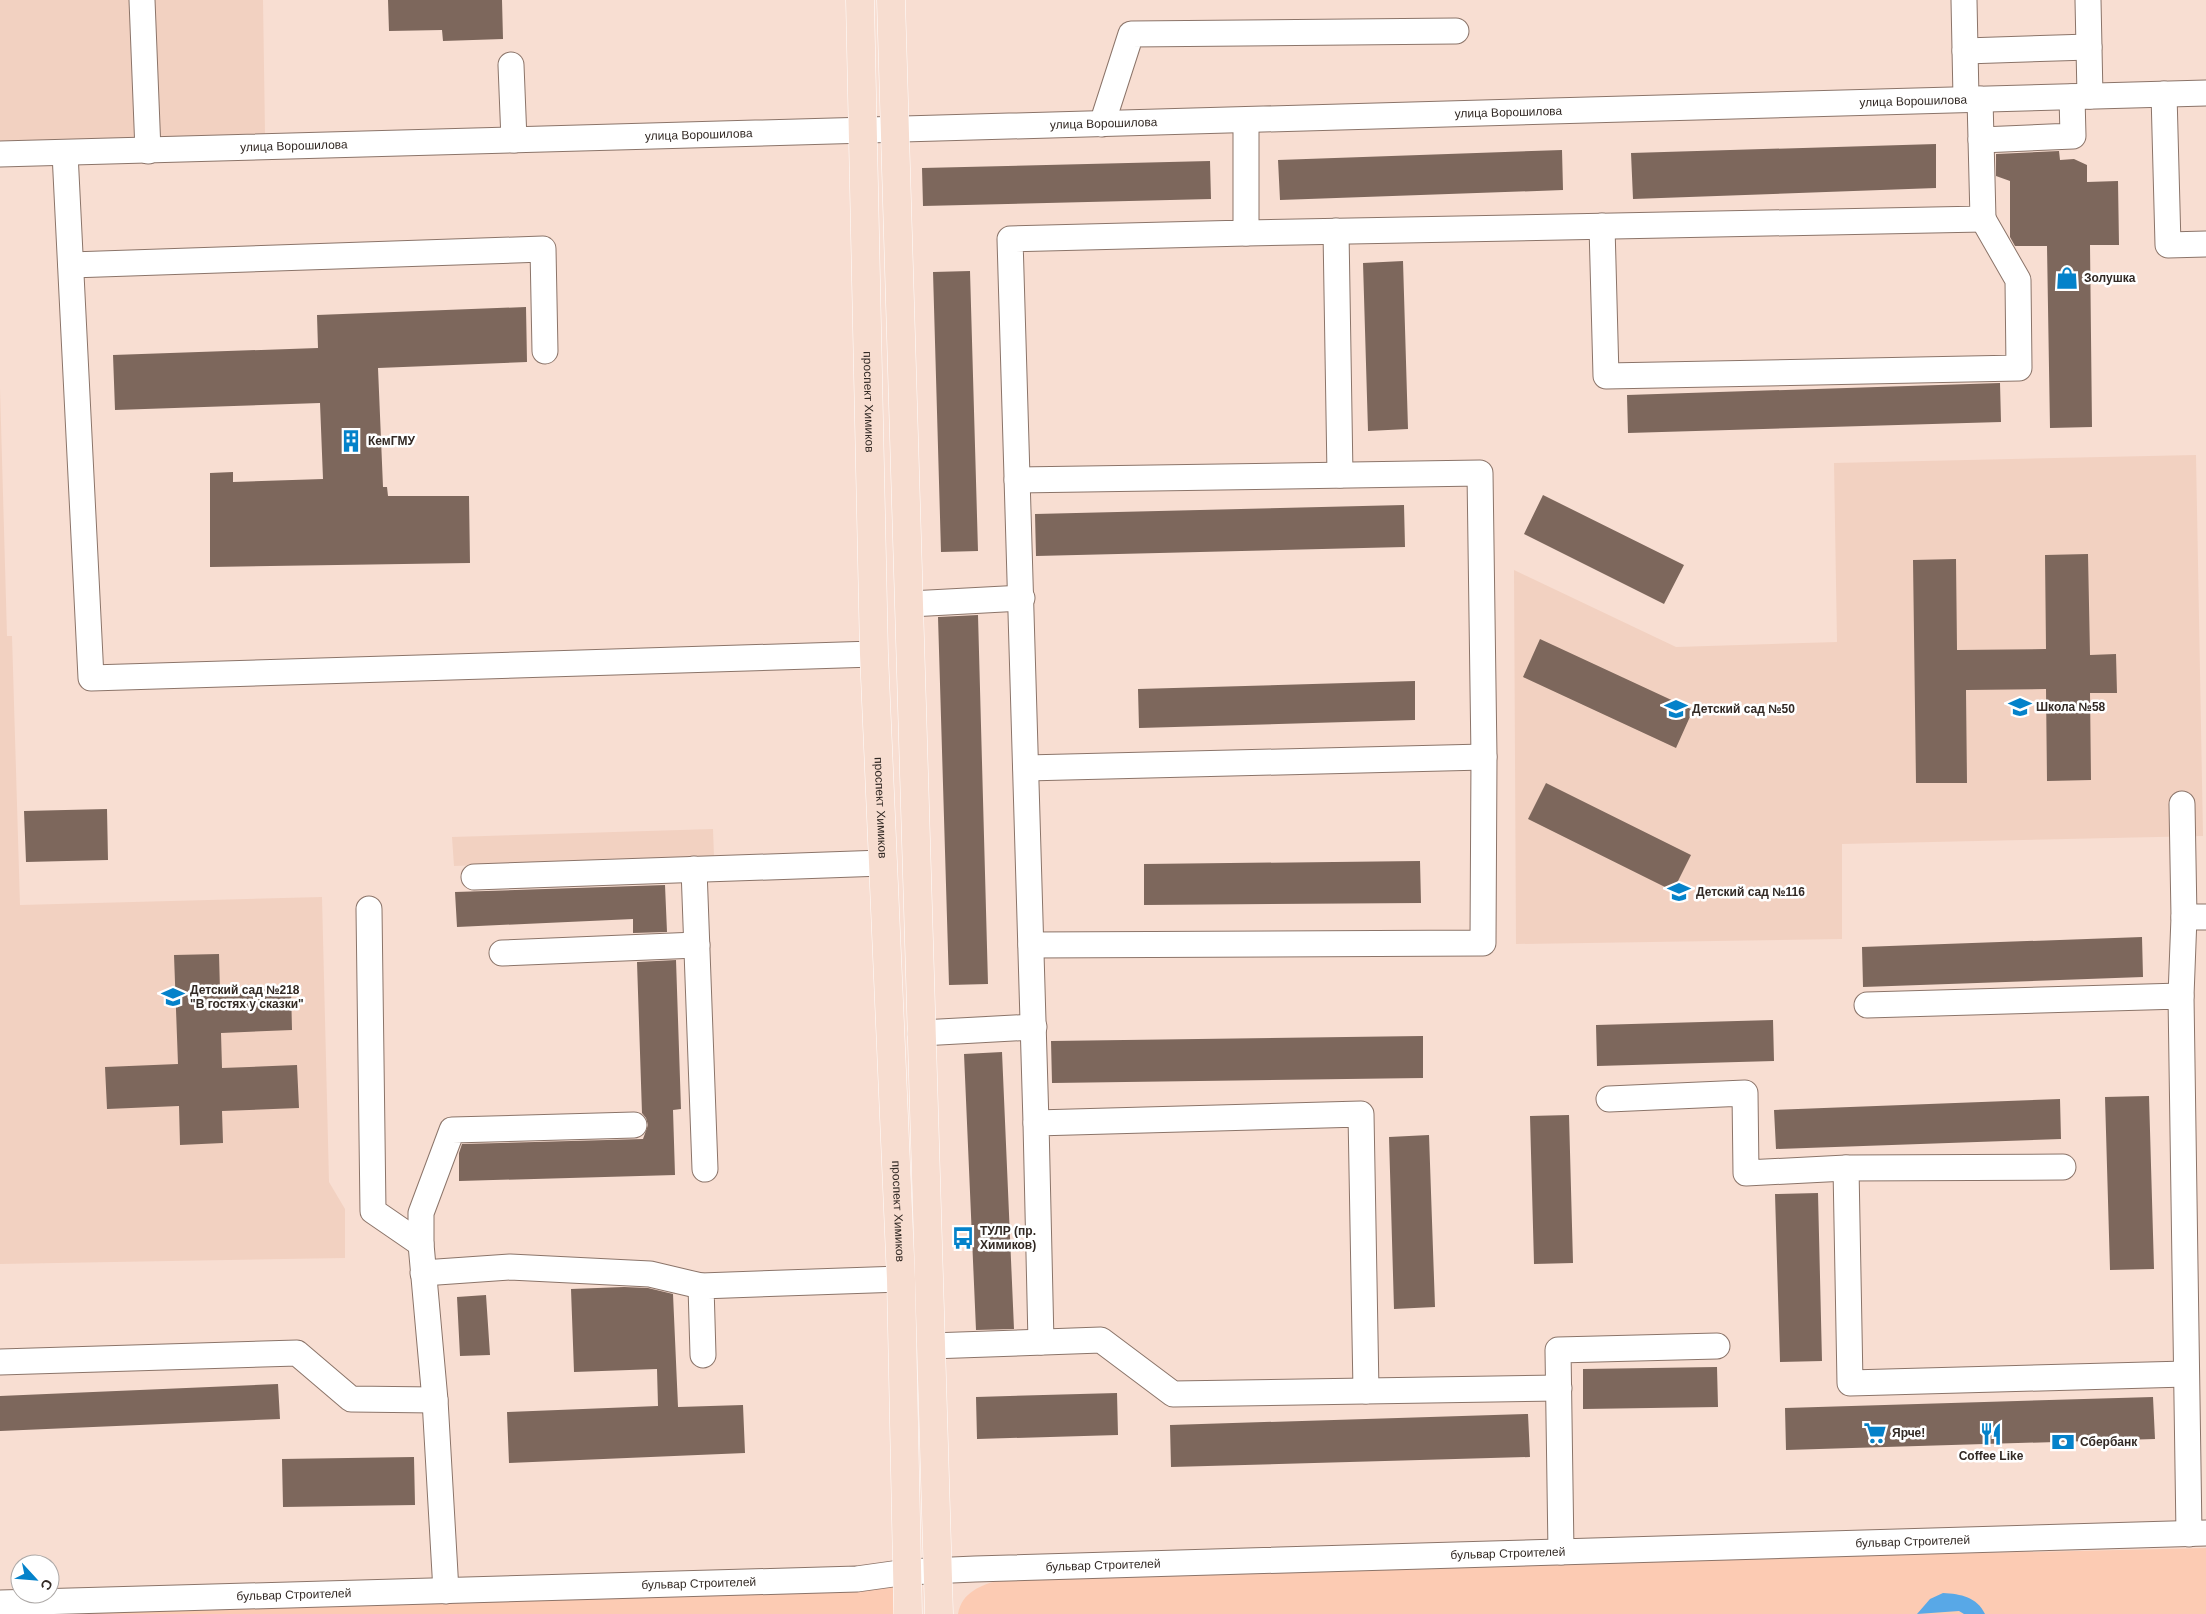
<svg xmlns="http://www.w3.org/2000/svg" width="2206" height="1614" viewBox="0 0 2206 1614" font-family="Arial,sans-serif">
<style>
.built{fill:#f2d1c1}
.green{fill:#fccbb3}
.water{fill:#58a8e7}
.building{fill:#7d675c}
.lines{fill:none;stroke-linecap:round;stroke-linejoin:round}
.minor-casing{stroke:#8b7469;stroke-width:27}
.major-casing{stroke:#fff;stroke-width:29}
.minor{stroke:#fff;stroke-width:25}
.major{stroke:#f7ddd0;stroke-width:28}
.labels{text-anchor:middle;stroke-width:5;stroke-linejoin:round;paint-order:stroke}
.street-label{font-size:12px;fill:#322924;stroke:#fff}
.poi-label{font-size:12px;font-weight:bold;fill:#322924;stroke:#fff;text-anchor:start}
</style>
<rect width="100%" height="100%" fill="#f8ded2"/>
<path class="built" d="M 0,0 L 263,0 L 265,134 L 0,143 Z
M 0,388 L 7,636 L 12,636 L 20,905 L 322,897 L 329,1182 L 345,1209 L 345,1258 L 0,1264 Z
M 2196,455 L 2203,836 L 1842,844 L 1842,939 L 1516,944 L 1514,570 L 1676,647 L 1837,642 L 1834,463 Z
M 713,829 L 714,857 L 454,866 L 452,837 Z"/>
<path class="green" d="M 2206,1548 L 2206,1614 L 958,1614 C 962,1592 981,1585 1000,1580 L 1850,1556 Z
M 907,1572 L 908,1614 L 0,1614 Z"/>
<path class="water" d="M 1943,1593 C 1961,1594 1977,1597 1985,1614 L 1964,1614 L 1959,1611 L 1917,1614 L 1930,1599 Z"/>
<path class="building" d="M 388,0 L 502,0 L 503,39 L 443,41 L 442,30 L 389,31 Z
M 1936,144 L 1936,188 L 1633,199 L 1631,153 Z
M 1562,150 L 1563,190 L 1280,200 L 1278,160 Z
M 2059,151 L 2060,160 L 2074,159 L 2087,165 L 2087,182 L 2118,181 L 2119,245 L 2090,245 L 2092,427 L 2050,428 L 2047,246 L 2015,246 L 2010,237 L 2010,181 L 1996,176 L 1996,154 Z
M 1210,161 L 1211,199 L 923,206 L 922,168 Z
M 1403,261 L 1408,429 L 1368,431 L 1363,263 Z
M 970,271 L 978,551 L 941,552 L 933,272 Z
M 526,307 L 527,362 L 378,368 L 383,487 L 387,487 L 388,496 L 469,496 L 470,563 L 210,567 L 210,473 L 233,472 L 233,482 L 323,479 L 320,403 L 115,410 L 113,355 L 318,348 L 317,315 Z
M 2000,383 L 2001,422 L 1628,433 L 1627,395 Z
M 1543,495 L 1684,565 L 1664,604 L 1524,534 Z
M 1404,505 L 1405,547 L 1036,556 L 1035,514 Z
M 2088,554 L 2090,655 L 2116,654 L 2117,693 L 2090,693 L 2091,780 L 2047,781 L 2046,689 L 1966,690 L 1967,783 L 1916,783 L 1913,560 L 1956,559 L 1957,650 L 2046,649 L 2045,555 Z
M 978,615 L 988,984 L 949,985 L 938,617 Z
M 1540,639 L 1693,710 L 1676,748 L 1523,677 Z
M 1415,681 L 1415,720 L 1139,728 L 1138,689 Z
M 1546,783 L 1691,855 L 1673,891 L 1528,819 Z
M 107,809 L 108,860 L 26,862 L 24,811 Z
M 1420,861 L 1421,903 L 1144,905 L 1144,864 Z
M 665,885 L 667,932 L 633,933 L 633,919 L 457,927 L 455,892 Z
M 2142,937 L 2143,977 L 1863,987 L 1862,947 Z
M 219,954 L 220,991 L 291,988 L 292,1030 L 221,1033 L 222,1068 L 297,1065 L 299,1108 L 222,1111 L 223,1143 L 180,1145 L 179,1106 L 107,1109 L 105,1067 L 178,1064 L 174,955 Z
M 676,960 L 681,1109 L 673,1110 L 675,1175 L 459,1181 L 459,1153 L 462,1144 L 643,1139 L 648,1125 L 646,1118 L 642,1113 L 637,962 Z
M 1773,1020 L 1774,1061 L 1597,1066 L 1596,1025 Z
M 1423,1036 L 1423,1078 L 1052,1083 L 1051,1041 Z
M 1002,1052 L 1014,1329 L 976,1330 L 964,1054 Z
M 2149,1096 L 2154,1269 L 2110,1270 L 2105,1097 Z
M 2060,1099 L 2061,1139 L 1776,1149 L 1774,1110 Z
M 1569,1115 L 1573,1263 L 1534,1264 L 1530,1116 Z
M 1429,1135 L 1435,1307 L 1394,1309 L 1389,1137 Z
M 1818,1193 L 1822,1361 L 1780,1362 L 1775,1194 Z
M 624,1287 L 648,1288 L 673,1294 L 678,1407 L 743,1405 L 745,1453 L 509,1463 L 507,1412 L 658,1406 L 657,1369 L 574,1372 L 571,1289 Z
M 486,1295 L 490,1355 L 460,1356 L 457,1297 Z
M 1717,1367 L 1718,1407 L 1583,1409 L 1583,1369 Z
M 278,1384 L 280,1419 L 0,1431 L 0,1396 Z
M 1117,1393 L 1118,1435 L 977,1439 L 976,1397 Z
M 2153,1397 L 2155,1439 L 1786,1450 L 1785,1408 Z
M 1528,1414 L 1530,1457 L 1171,1467 L 1170,1425 Z
M 414,1457 L 415,1505 L 283,1507 L 282,1459 Z"/>
<g class="lines">
<defs>
<g id="minor">
<path d="M 142,0 L 148,151"/>
<path d="M 1964,0 L 1966,98"/>
<path d="M 2088,0 L 2090,96"/>
<path d="M 1965,51 L 2089,47"/>
<path d="M 511,65 L 514,140"/>
<path d="M 2164,94 L 2168,245 L 2206,244"/>
<path d="M 1102,124 L 1131,34 L 1456,31"/>
<path d="M 1981,140 L 2073,136 L 2072,97"/>
<path d="M 65,153 L 91,678 L 874,654"/>
<path id="s1" d="M 0,154 L 2206,93"/>
<path d="M 1602,226 L 1606,376 L 2019,368 L 2018,280 L 1983,219"/>
<path d="M 1336,231 L 1340,475"/>
<path d="M 1246,233 L 1983,219 L 1980,99"/>
<path d="M 71,265 L 543,249 L 545,351"/>
<path d="M 1017,480 L 1480,473 L 1484,757 L 1483,943 L 1031,945"/>
<path d="M 910,604 L 1022,598"/>
<path d="M 1026,768 L 1484,757"/>
<path d="M 694,869 L 705,1169"/>
<path d="M 474,877 L 883,863"/>
<path d="M 369,909 L 373,1211 L 421,1244"/>
<path d="M 2184,917 L 2206,917"/>
<path d="M 502,953 L 697,945"/>
<path d="M 2181,996 L 2184,917 L 2182,804"/>
<path d="M 1867,1005 L 2181,996 L 2189,1534"/>
<path d="M 921,1033 L 1034,1027"/>
<path d="M 1609,1099 L 1745,1093 L 1746,1173 L 1846,1168"/>
<path d="M 1036,1123 L 1010,239 L 1246,233 L 1246,120"/>
<path d="M 2063,1167 L 1846,1168 L 1850,1383 L 2186,1374"/>
<path d="M 423,1273 L 510,1267 L 650,1274 L 701,1286"/>
<path d="M 1041,1342 L 1036,1123 L 1361,1114 L 1366,1391"/>
<path d="M 930,1346 L 1101,1340 L 1173,1394 L 1559,1388"/>
<path d="M 703,1355 L 701,1286 L 901,1279"/>
<path d="M 0,1362 L 297,1353 L 351,1399 L 435,1400"/>
<path d="M 1561,1552 L 1558,1350 L 1717,1346"/>
<path d="M 446,1591 L 435,1400 L 421,1244 L 421,1213 L 452,1130 L 634,1125"/>
<path id="s2" d="M 0,1603 L 857,1579 L 907,1572 L 975,1569 L 2206,1533"/>
</g>
<g id="major">
<path id="s3" d="M 860,0 L 874,654 L 901,1279 L 908,1614"/>
<path d="M 891,0 L 939,1614"/>
</g>
</defs>
<use href="#minor" class="minor-casing"/>
<use href="#major" class="major-casing"/>
<use href="#minor" class="minor"/>
<use href="#major" class="major"/>
</g>
<defs>
<symbol id="shop-bare" viewBox="-9 -9 18 18"><path d="M-5-2.5h2.3a2.7 3.5 0 0 1 5.4 0H5L5.5 6h-11ZM-1.5-2.5h3a1.5 2.3 0 0 0-3 0Z" fill="#0482ca" stroke="#fff" stroke-width="2.5" paint-order="stroke"/></symbol>
<symbol id="building-bare" viewBox="-9 -9 18 18"><path d="M-4-6H4V6H1V3H-1V6H-4ZM-2.5-4.3h1.7v1.8h-1.7ZM.8-4.3h1.7v1.8H.8ZM-2.5-1h1.7V.8h-1.7ZM.8-1h1.7V.8H.8Z" fill="#0482ca" stroke="#fff" stroke-width="2.5" paint-order="stroke"/></symbol>
<symbol id="school-bare" viewBox="-9 -9 18 18"><path d="M0-5L7-2L0 1L-7-2ZM-4 1L0 2.5L4 1V4Q0 6-4 4Z" fill="#0482ca" stroke="#fff" stroke-width="2.5" paint-order="stroke"/></symbol>
<symbol id="bus-bare" viewBox="-9 -9 18 18"><path d="M-5-6H5V4H4V6H2V4H-2V6H-4V4H-5ZM-3.5-4V0h7V-4ZM-3.5 1.2v1.5H-2V1.2ZM2 1.2v1.5H3.5V1.2Z" fill="#0482ca" stroke="#fff" stroke-width="2.5" paint-order="stroke"/></symbol>
<symbol id="supermarket-bare" viewBox="-9 -9 18 18"><path d="M-6-5.5h2.5l.6 2H6L4.5 2H-2.5L-4.4-4H-6ZM-1.5 3.2a1.3 1.3 0 1 0 .1 0ZM3 3.2a1.3 1.3 0 1 0 .1 0Z" fill="#0482ca" stroke="#fff" stroke-width="2.5" paint-order="stroke"/></symbol>
<symbol id="restaurant-bare" viewBox="-9 -9 18 18"><path d="M-5-6h1v4h1v-4h1v4h1v-4h1v5L-1.5 .5V6h-2V.5L-5-1ZM5-6V6H3V1.5H1.5Q1.5-4 5-6Z" fill="#0482ca" stroke="#fff" stroke-width="2.5" paint-order="stroke"/></symbol>
<symbol id="bank-bare" viewBox="-9 -9 18 18"><path d="M-6-4H6V4H-6ZM0-2.3a2.3 2.3 0 1 0 0 4.6a2.3 2.3 0 1 0 0-4.6Z" fill="#0482ca" stroke="#fff" stroke-width="2.5" paint-order="stroke"/></symbol>
</defs>
<g fill-rule="evenodd">
<use href="#shop-bare" x="2051" y="262" width="32" height="32"/>
<use href="#building-bare" x="335" y="425" width="32" height="32"/>
<use href="#school-bare" x="2004" y="691" width="32" height="32"/>
<use href="#school-bare" x="1660" y="693" width="32" height="32"/>
<use href="#school-bare" x="1663" y="876" width="32" height="32"/>
<use href="#school-bare" x="157" y="981" width="32" height="32"/>
<use href="#bus-bare" x="947" y="1222" width="32" height="32"/>
<use href="#supermarket-bare" x="1859" y="1417" width="32" height="32"/>
<use href="#restaurant-bare" x="1975" y="1418" width="32" height="32"/>
<use href="#bank-bare" x="2047" y="1426" width="32" height="32"/>
</g>
<g class="labels">
<g class="street-label">
<text dy="4" stroke="none"><textPath href="#s1" startOffset="1914">улица Ворошилова</textPath></text>
<text dy="4" stroke="none"><textPath href="#s1" startOffset="1509">улица Ворошилова</textPath></text>
<text dy="4" stroke="none"><textPath href="#s1" startOffset="1104">улица Ворошилова</textPath></text>
<text dy="4" stroke="none"><textPath href="#s1" startOffset="699">улица Ворошилова</textPath></text>
<text dy="4" stroke="none"><textPath href="#s1" startOffset="294">улица Ворошилова</textPath></text>
<text dy="4" stroke="none"><textPath href="#s3" startOffset="402">проспект Химиков</textPath></text>
<text dy="4" stroke="none"><textPath href="#s3" startOffset="808">проспект Химиков</textPath></text>
<text dy="4" stroke="none"><textPath href="#s3" startOffset="1212">проспект Химиков</textPath></text>
<text dy="4" stroke="none"><textPath href="#s2" startOffset="1914">бульвар Строителей</textPath></text>
<text dy="4" stroke="none"><textPath href="#s2" startOffset="1509">бульвар Строителей</textPath></text>
<text dy="4" stroke="none"><textPath href="#s2" startOffset="1104">бульвар Строителей</textPath></text>
<text dy="4" stroke="none"><textPath href="#s2" startOffset="699">бульвар Строителей</textPath></text>
<text dy="4" stroke="none"><textPath href="#s2" startOffset="294">бульвар Строителей</textPath></text>
</g>
<g class="poi-label">
<text x="2084" y="282">Золушка</text>
<text x="368" y="445">КемГМУ</text>
<text x="2036" y="711">Школа №58</text>
<text x="1692" y="713">Детский сад №50</text>
<text x="1696" y="896">Детский сад №116</text>
<text x="190" y="994">Детский сад №218<tspan x="190" dy="14">"В гостях у сказки"</tspan></text>
<text x="980" y="1235">ТУЛР (пр.<tspan x="980" dy="14">Химиков)</tspan></text>
<text x="1892" y="1437">Ярче!</text>
<text x="2080" y="1446">Сбербанк</text>
<text x="1991" y="1460" text-anchor="middle">Coffee Like</text>
</g>
</g>
<g transform="translate(35 1579) rotate(116)"><circle r="24" fill="#ffffff" stroke="#ada9a7"/>
<path d="M0-4L9 19L0 12L-9 19Z" fill="#0482ca"/>
<text y="-8" font-size="14" font-weight="bold" text-anchor="middle" fill="#322924">С</text>
</g>
</svg>
